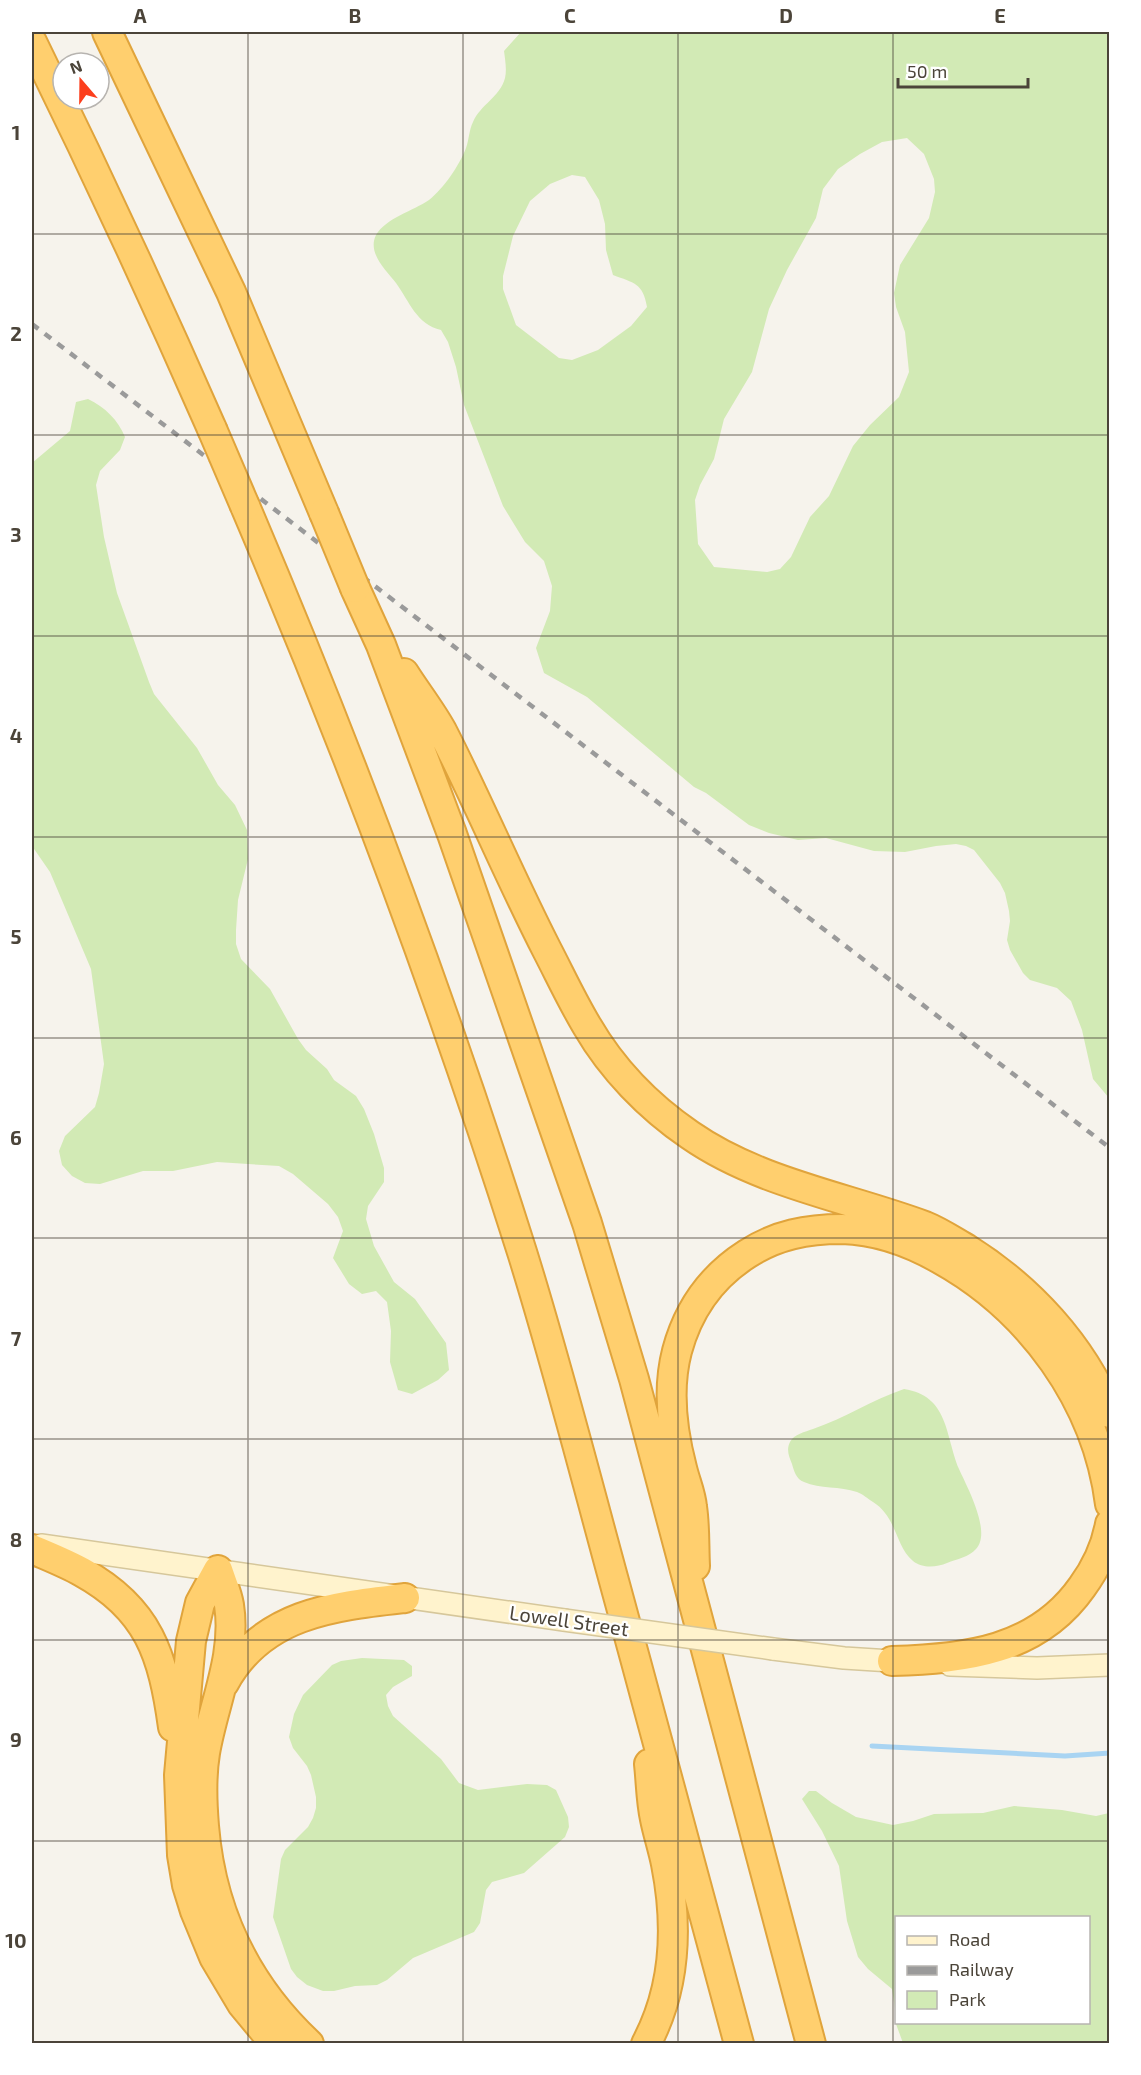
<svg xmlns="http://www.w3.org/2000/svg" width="1141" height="2075" viewBox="0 0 1141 2075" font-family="'Exo 2',sans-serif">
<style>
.green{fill:#d2eab5;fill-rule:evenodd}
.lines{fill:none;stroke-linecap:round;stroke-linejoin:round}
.stream{stroke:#a9d4f2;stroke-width:5}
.secondary-casing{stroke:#d6c79b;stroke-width:24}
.highway-casing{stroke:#e0a43c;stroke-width:32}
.secondary{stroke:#fff3cd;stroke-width:21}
.highway{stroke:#ffcf6e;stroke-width:28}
.rail{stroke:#9a9a9a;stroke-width:4.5;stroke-dasharray:8 8;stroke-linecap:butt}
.secondary-bridge-casing{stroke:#d6c79b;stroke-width:24;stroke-linecap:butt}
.highway-bridge-casing{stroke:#e0a43c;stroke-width:32;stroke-linecap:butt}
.secondary-bridge{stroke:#fff3cd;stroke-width:21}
.highway-bridge{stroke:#ffcf6e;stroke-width:28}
.grid{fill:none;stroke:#4b4439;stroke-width:1.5;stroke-opacity:0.55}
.labels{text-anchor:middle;stroke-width:4.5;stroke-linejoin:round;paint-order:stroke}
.street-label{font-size:20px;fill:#4b4439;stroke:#fff}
.neatline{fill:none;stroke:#4b4439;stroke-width:2}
.grid-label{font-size:20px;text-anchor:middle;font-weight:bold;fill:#4b4439}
</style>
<rect width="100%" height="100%" fill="#f6f3ec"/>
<path class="green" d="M 521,32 L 1109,32 L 1109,1098 L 1093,1079 L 1082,1030 L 1071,1001 L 1057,988 L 1030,980 L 1023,973 L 1010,950 L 1007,940 L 1010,921 L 1009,911 L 1005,893 L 1000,883 L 974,850 L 966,846 L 956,844 L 936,846 L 905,852 L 874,851 L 826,838 L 798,840 L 769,833 L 749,825 L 706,793 L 694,787 L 587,697 L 544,673 L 536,648 L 550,611 L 552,586 L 544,561 L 525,542 L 503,506 L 464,405 L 456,367 L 448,342 L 441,330 C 417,325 409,301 396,283 C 386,270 367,253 376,235 C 386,218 413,211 429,200 C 444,188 459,166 466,148 C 469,140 469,130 473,122 C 480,105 500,97 505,78 C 507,70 505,59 504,51 ZM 907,138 L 924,154 L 934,179 L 935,192 L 929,218 L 900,265 L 894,293 L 896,307 L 905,332 L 909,372 L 899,397 L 870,425 L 853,446 L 829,496 L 810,517 L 791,557 L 780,569 L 767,572 L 714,567 L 698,544 L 695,500 L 700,485 L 714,459 L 724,419 L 752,372 L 769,309 L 787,270 L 816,218 L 823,189 L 838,169 L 860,154 L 882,142 ZM 572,175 L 585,177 L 599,200 L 605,224 L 606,250 L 613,275 C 634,283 643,283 647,307 L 631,326 L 598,350 L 572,360 L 559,358 L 516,325 L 503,289 L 503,276 L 513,236 L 530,201 L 550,184 Z
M 88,399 C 105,407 118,420 125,437 L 120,450 L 100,471 L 96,485 L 104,537 L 117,593 L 149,682 L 154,694 L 197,748 L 218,785 L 235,805 L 247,830 L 248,859 L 238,900 L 236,930 L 236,944 L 241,959 L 270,989 L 298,1039 L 306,1050 L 327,1069 L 334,1080 L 356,1096 L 364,1109 L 374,1134 L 384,1168 L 384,1182 L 368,1206 L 366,1219 L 374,1246 L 394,1282 L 415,1299 L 446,1343 L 449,1370 L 438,1380 L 412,1394 L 398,1390 L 390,1362 L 391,1331 L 387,1302 L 376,1291 L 362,1294 L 349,1284 L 333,1258 L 343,1231 L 338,1217 L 328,1204 L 293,1174 L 279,1166 L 217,1162 L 173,1171 L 143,1171 L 100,1184 L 85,1183 L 72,1176 L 62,1165 L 59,1151 L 65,1136 L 95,1107 L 99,1093 L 104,1064 L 91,969 L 50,872 L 32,846 L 32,463 L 70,431 L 76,402 Z
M 904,1389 C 949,1396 945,1435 959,1469 C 967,1487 992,1532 976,1549 C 969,1557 957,1559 947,1563 C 937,1567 923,1569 913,1561 C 895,1546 897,1517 873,1502 C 868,1499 863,1494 857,1492 C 840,1486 820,1489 804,1482 C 796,1479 794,1471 792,1464 C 789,1456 786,1450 790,1442 C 794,1434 805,1432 813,1429 C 845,1418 872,1400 904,1389 Z
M 362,1658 L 404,1660 L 412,1666 L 412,1676 L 393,1687 L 386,1695 L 388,1706 L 393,1716 L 441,1759 L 459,1783 L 478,1790 L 527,1784 L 547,1785 L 556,1790 L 568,1817 L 569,1827 L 565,1837 L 524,1873 L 492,1882 L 486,1890 L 480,1923 L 474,1932 L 413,1958 L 387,1980 L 377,1985 L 355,1986 L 334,1991 L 323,1991 L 307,1985 L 297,1977 L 291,1969 L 273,1917 L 281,1859 L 285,1850 L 308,1827 L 313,1818 L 316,1808 L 316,1797 L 311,1775 L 307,1766 L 293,1748 L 289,1737 L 294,1714 L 303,1695 L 332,1665 L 341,1661 Z
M 809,1791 L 816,1791 L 832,1803 L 856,1817 L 893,1825 L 913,1821 L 934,1814 L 983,1813 L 1014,1806 L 1062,1810 L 1096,1816 L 1109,1813 L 1109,2043 L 903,2043 L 896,2024 L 896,2022 L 1088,2022 L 1088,1918 L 896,1918 L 896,2015 L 892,1989 L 868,1969 L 858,1957 L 847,1921 L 839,1866 L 822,1831 L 802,1799 Z"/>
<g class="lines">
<path class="stream" d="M 872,1746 L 1065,1756 L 1110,1753"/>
<defs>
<path id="secondary" d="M 41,1545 L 564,1620
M 773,1649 L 844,1658 L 907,1662
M 950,1665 L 1037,1668 L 1110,1665"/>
<path id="highway" d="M 107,32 L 231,292 L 324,513
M 32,42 C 95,170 155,299 212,429
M 245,506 C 349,750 442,999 522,1252 C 556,1361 584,1471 614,1581 C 656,1735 697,1889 739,2044
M 355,588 L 381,645 L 452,834 L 587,1223 L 634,1379 L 811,2044
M 404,673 C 416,692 431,711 442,731 C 479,803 510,878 547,950 C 560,975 572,1001 587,1026 C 612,1069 649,1107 690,1135 C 759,1183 847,1197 925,1226 C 940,1232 953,1241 967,1249 C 1029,1288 1082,1345 1110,1413
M 32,1549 C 48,1556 66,1563 82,1572 C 149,1609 163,1655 173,1727
M 695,1566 C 694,1547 695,1526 692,1507 C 691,1494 685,1481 682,1468 C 672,1430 667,1389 677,1351 C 688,1310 711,1277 747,1254 C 776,1235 807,1229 842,1229 C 877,1230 910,1242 940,1259 C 1030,1309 1097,1401 1110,1504
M 218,1570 C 222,1582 227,1593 229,1605 C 237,1655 213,1705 205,1753 C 201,1777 202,1802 204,1826 C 211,1911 246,1985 309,2044
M 218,1570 L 200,1603 L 191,1641 L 179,1775 L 182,1855 L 187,1885 L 195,1911 L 214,1957 L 242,2004 L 275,2044
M 892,1661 C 965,1659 1037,1651 1082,1587 C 1096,1568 1106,1546 1110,1524
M 224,1683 C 262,1613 334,1606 405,1598
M 646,2044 C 676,1988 678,1925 666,1864 C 663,1849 658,1834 655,1819 C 651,1801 651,1782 649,1764"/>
</defs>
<use href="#secondary" class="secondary-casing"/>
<use href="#highway" class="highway-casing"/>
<use href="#secondary" class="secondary"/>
<use href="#highway" class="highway"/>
<path class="rail" d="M 32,324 L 1110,1148"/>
<defs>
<path id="secondary-bridge" d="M 564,1620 L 773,1649"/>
<path id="highway-bridge" d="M 212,429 L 245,506
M 324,513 L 355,588"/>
</defs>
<use href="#secondary-bridge" class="secondary-bridge-casing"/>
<use href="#highway-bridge" class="highway-bridge-casing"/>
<use href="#secondary-bridge" class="secondary-bridge"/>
<use href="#highway-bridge" class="highway-bridge"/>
</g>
<path class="grid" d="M 248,32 L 248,2044M 463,32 L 463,2044M 678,32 L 678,2044M 893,32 L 893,2044M 32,234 L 1110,234M 32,435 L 1110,435M 32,636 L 1110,636M 32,837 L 1110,837M 32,1038 L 1110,1038M 32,1238 L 1110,1238M 32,1439 L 1110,1439M 32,1640 L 1110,1640M 32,1841 L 1110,1841"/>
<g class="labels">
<g class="street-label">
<text transform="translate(569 1621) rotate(8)" y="7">Lowell Street</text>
</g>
</g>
<rect width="1141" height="2075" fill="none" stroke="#ffffff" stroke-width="66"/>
<rect x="895" y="1916" width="195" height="108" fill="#ffffff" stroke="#b7b4b0" stroke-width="1.5"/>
<rect x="907" y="1936" width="30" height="9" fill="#fff3cd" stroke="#b7b4b0" stroke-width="1.5"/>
<text x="949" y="1946" font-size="18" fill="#4b4439">Road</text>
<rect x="907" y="1966" width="30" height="9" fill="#9a9a9a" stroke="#b7b4b0" stroke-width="1.5"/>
<text x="949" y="1976" font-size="18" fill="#4b4439">Railway</text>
<rect x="907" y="1991" width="30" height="18" fill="#d2eab5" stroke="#b7b4b0" stroke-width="1.5"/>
<text x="949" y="2006" font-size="18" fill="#4b4439">Park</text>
<g transform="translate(81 81) rotate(340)"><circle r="28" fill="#ffffff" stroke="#b7b4b0" stroke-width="1.5"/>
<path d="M0-4.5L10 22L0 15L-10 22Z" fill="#fc3f1d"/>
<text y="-9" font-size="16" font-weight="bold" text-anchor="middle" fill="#4b4439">N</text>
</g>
<path d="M898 78v9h130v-9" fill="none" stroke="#4b4439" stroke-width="3"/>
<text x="907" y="78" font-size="18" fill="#4b4439" stroke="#ffffff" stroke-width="4.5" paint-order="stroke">50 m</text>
<rect x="33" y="33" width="1075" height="2009" class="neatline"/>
<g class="grid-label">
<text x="140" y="23">A</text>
<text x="355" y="23">B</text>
<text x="570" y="23">C</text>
<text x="786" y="23">D</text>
<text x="1000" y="23">E</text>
<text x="16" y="140">1</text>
<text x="16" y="341">2</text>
<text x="16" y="542">3</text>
<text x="16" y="743">4</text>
<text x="16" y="944">5</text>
<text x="16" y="1145">6</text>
<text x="16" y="1346">7</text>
<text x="16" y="1547">8</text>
<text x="16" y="1747">9</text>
<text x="16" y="1948">10</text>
</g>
</svg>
